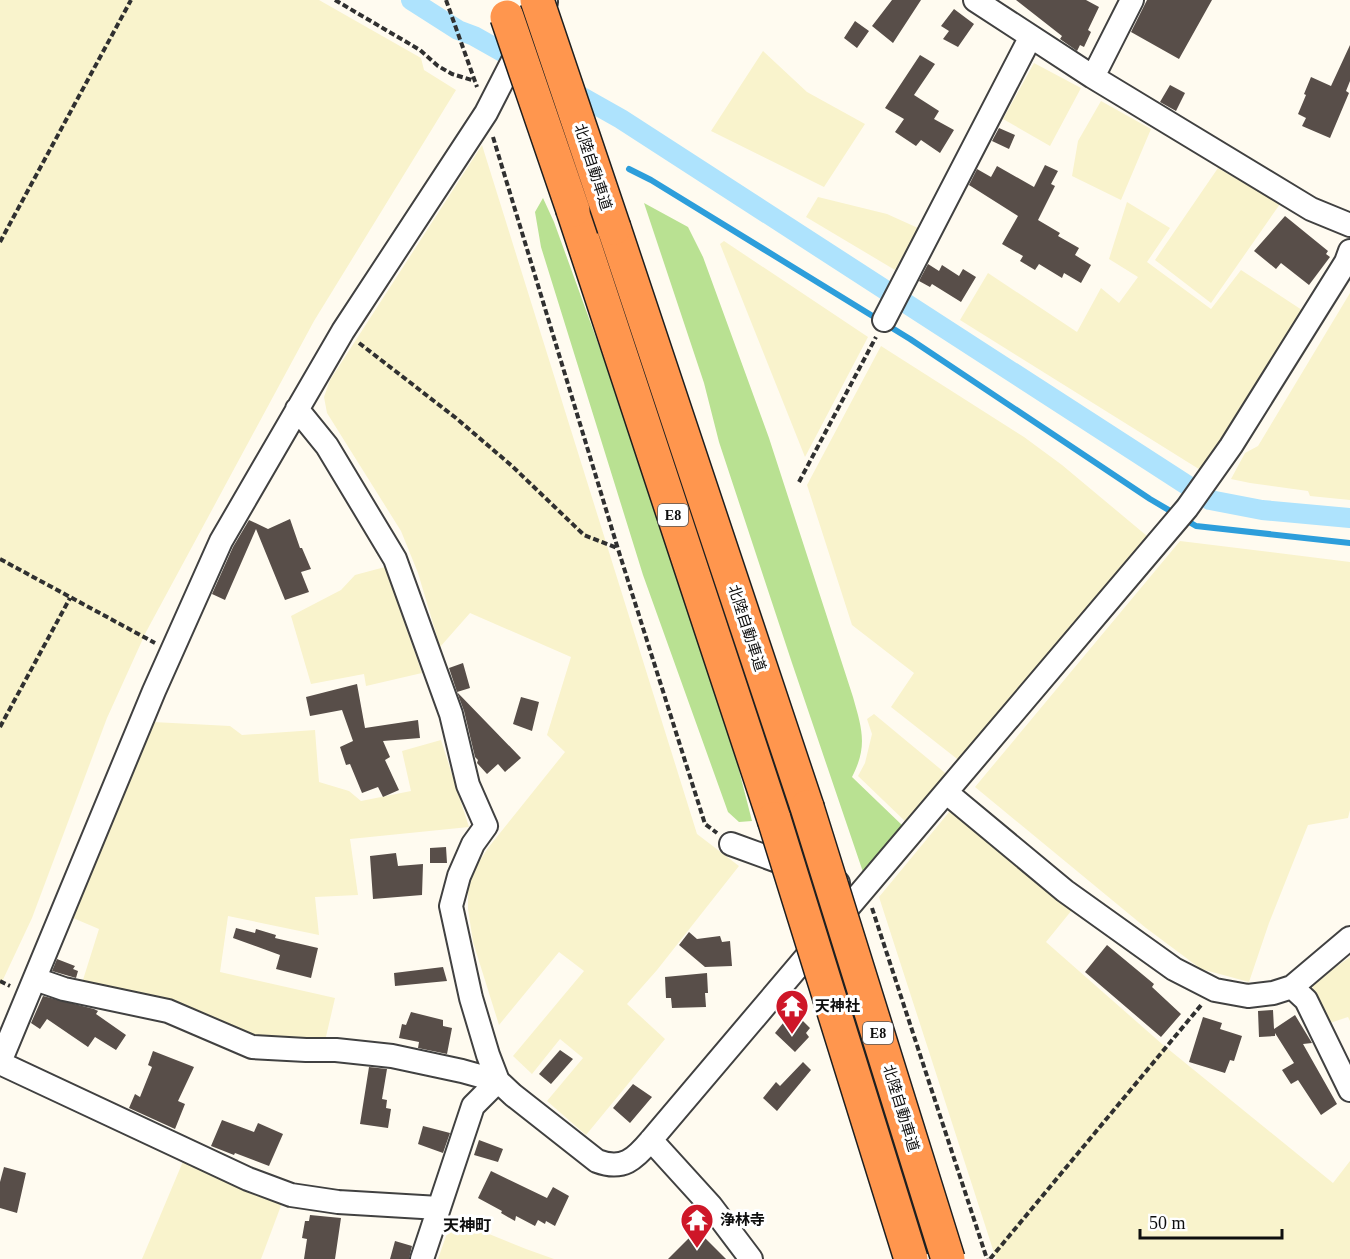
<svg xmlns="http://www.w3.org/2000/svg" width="1350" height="1259" viewBox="0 0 1350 1259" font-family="'Times New Roman','Noto Sans JP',serif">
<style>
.farmland{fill:#f9f3cc}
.forest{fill:#b9e192}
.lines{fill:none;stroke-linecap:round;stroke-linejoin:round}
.stream{stroke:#2d9edb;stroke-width:6}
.canal{stroke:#aee3fd;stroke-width:20}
.building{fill:#584e49}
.minor-casing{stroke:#414141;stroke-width:26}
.highway-casing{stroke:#1f1f1f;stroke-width:36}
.path{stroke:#303030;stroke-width:4;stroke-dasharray:6 3;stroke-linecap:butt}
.minor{stroke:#fff;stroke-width:22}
.highway{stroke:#ff964e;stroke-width:33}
.highway-bridge-casing{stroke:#1f1f1f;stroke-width:36;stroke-linecap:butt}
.highway-bridge{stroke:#ff964e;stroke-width:33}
.labels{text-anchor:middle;stroke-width:6;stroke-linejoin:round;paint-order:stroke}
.shield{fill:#fff;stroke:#565656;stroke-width:1.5}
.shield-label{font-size:14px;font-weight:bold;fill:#0e0e0e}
.street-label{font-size:15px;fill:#0e0e0e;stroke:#fff}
.poi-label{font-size:15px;font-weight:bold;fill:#0e0e0e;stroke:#fff;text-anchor:start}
.neighbourhood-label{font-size:16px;font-weight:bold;fill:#0e0e0e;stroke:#fff}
</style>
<rect width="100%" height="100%" fill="#fffbf0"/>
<path class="farmland" d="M 0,0 L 319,0 L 421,58 L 424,70 L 456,90 L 314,321 L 146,632 L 107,718 L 32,918 L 0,986 Z
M 763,51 L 807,92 L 865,124 L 824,187 L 711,131 Z
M 1034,63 L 1081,88 L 1050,146 L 1003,119 Z
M 1101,101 L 1151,129 L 1121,200 L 1072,176 L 1078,141 Z
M 482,145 L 697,834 L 739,866 L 657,970 L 627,1004 L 665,1039 L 586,1135 L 547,1101 L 583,1058 L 560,1039 L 532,1074 L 513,1056 L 584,971 L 559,952 L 499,1025 L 473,942 L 468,909 L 468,888 L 477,865 L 488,848 L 565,752 L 547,735 L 571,657 L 470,613 L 440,647 L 418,573 L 401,531 L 327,413 L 324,397 L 330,380 Z
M 1218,168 L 1280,204 L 1211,303 L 1155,260 Z
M 818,197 L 887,214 L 918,228 L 895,270 L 806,217 Z
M 1127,202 L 1170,228 L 1147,262 L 1211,309 L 1241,270 L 1305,312 L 1202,471 L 960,320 L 988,273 L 1077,332 L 1101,288 L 1119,303 L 1138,277 L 1109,259 Z
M 724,241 L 868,337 L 805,457 L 720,244 Z
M 1350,293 L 1350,500 L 1310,496 L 1308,491 L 1250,483 L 1231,479 L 1245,453 L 1258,446 Z
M 881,346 L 1024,437 L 1062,465 L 1147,536 L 961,762 L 891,707 L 914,673 L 852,625 L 807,485 Z
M 1180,541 L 1350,562 L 1350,810 L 1348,818 L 1308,825 L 1269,923 L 1249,982 L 1201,969 L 1146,928 L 975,787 Z
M 385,567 L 422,673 L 366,686 L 364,674 L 311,684 L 291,616 L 341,590 L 355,575 Z
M 874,714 L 950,777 L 909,825 L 858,776 L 865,763 L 872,734 L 867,719 Z
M 153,722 L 230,726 L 242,735 L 315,730 L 319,782 L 349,791 L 361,801 L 411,791 L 402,751 L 441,740 L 469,827 L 350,839 L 358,895 L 315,897 L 319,935 L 228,916 L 220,972 L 335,998 L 325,1041 L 250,1035 L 82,983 L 99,929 L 73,918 Z
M 950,811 L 1076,905 L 1046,942 L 1162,1044 L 1333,1183 L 1350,1161 L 1350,1259 L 996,1259 L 879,897 Z
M 1350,957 L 1350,1021 L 1348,1017 L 1327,1024 L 1311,984 Z
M 184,1159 L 282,1203 L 261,1259 L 142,1259 Z
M 452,1219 L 526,1249 L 554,1259 L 438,1259 Z"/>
<path class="forest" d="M 543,198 L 554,222 L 660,514 L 717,684 L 752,821 L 739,822 L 728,812 L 643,575 L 541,247 L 535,212 Z
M 644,203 L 688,227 L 703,257 L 769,438 L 853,697 C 862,729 868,746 852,777 L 904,827 L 863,876 L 863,872 L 792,663 L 719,442 L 704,383 Z"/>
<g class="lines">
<path class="stream" d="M 629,169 L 651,180 L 910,339 L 1150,499 L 1196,526 L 1350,543"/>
<path class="canal" d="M 411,0 L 458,30 L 474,36 L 621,119 L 1210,500 L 1262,510 L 1350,518"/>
</g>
<path class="building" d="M 892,0 L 921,0 L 893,43 L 872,26 Z
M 1016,0 L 1086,0 L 1099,7 L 1088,30 L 1091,32 L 1084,47 L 1080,45 L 1077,51 L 1060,39 L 1062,36 Z
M 1147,0 L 1212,0 L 1179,59 L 1131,32 Z
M 954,9 L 974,24 L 958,47 L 943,39 L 949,31 L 941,26 Z
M 855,21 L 869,31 L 857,48 L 844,38 Z
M 1350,45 L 1350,81 L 1346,91 L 1349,93 L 1330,138 L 1302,126 L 1306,118 L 1298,114 L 1306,95 L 1304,94 L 1311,77 L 1331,86 Z
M 920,55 L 935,64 L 914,95 L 939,111 L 934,119 L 954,130 L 940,153 L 921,140 L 916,146 L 895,132 L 904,119 L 885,108 Z
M 1170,85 L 1185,93 L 1176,111 L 1160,102 Z
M 999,128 L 1015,135 L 1009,149 L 992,141 Z
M 1045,165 L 1058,171 L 1051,184 L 1055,186 L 1038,220 L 1060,233 L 1058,236 L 1079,248 L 1075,255 L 1091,265 L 1081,283 L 1064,273 L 1062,278 L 1039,264 L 1035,270 L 1020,261 L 1023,256 L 1002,244 L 1018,216 L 969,185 L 977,169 L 991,177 L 997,166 L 1034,187 Z
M 1285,216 L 1328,251 L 1326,254 L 1330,257 L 1309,285 L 1281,263 L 1276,269 L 1254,251 Z
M 928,264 L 939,271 L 942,265 L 959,276 L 963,269 L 976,277 L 961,302 L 932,284 L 930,287 L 919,281 Z
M 290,519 L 300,548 L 302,548 L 311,569 L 301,572 L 309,592 L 285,600 L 256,529 L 225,600 L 212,594 L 233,547 L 249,520 L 268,529 Z
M 463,663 L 470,688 L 457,692 L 449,668 Z
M 357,684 L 365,728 L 418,720 L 420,738 L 383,741 L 390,757 L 385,760 L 399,790 L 383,797 L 378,787 L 362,793 L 350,764 L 346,765 L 340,747 L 353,741 L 342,710 L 310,716 L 306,697 Z
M 457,692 L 521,758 L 505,772 L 498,764 L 487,774 L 477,763 L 478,760 L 475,757 L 464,711 Z
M 521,697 L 539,702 L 532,731 L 513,724 Z
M 446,847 L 447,863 L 430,863 L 430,848 Z
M 396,853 L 398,866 L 423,864 L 422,895 L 373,899 L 370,856 Z
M 236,928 L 255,933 L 256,929 L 276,935 L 275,938 L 318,948 L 311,978 L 276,969 L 280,955 L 233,938 Z
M 689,932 L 697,939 L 720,936 L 722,942 L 730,941 L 732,966 L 705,967 L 679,945 Z
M 1107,945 L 1154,984 L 1152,987 L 1181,1014 L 1161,1037 L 1085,972 Z
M 57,959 L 75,966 L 73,969 L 78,971 L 76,978 L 52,971 Z
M 443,967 L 447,981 L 395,986 L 394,973 Z
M 707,973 L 708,993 L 705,993 L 706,1007 L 672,1008 L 671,998 L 666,998 L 665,977 Z
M 43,996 L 94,1009 L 98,1011 L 96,1014 L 126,1035 L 116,1050 L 95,1037 L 88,1047 L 47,1019 L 40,1029 L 31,1023 Z
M 1273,1010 L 1274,1029 L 1295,1015 L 1312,1043 L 1303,1044 L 1337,1104 L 1321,1115 L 1298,1080 L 1291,1084 L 1282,1070 L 1294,1063 L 1275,1033 L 1275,1036 L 1259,1037 L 1258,1011 Z
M 411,1012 L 443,1020 L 443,1026 L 452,1028 L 447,1054 L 418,1048 L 419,1042 L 399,1038 L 402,1024 L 406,1025 Z
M 788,1017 L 794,1022 L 799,1017 L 810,1028 L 806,1033 L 809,1037 L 795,1052 L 775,1033 Z
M 1203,1017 L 1222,1023 L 1220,1029 L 1242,1036 L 1234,1061 L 1230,1060 L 1225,1073 L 1189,1062 Z
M 560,1050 L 573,1059 L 551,1084 L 539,1074 Z
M 153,1051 L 194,1067 L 178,1101 L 185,1104 L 175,1129 L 129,1108 L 135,1094 L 140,1097 L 152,1067 L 148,1065 Z
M 803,1062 L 811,1070 L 777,1111 L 763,1098 L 776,1082 L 780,1086 Z
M 369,1067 L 387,1069 L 382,1099 L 387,1100 L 386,1108 L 391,1109 L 388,1128 L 360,1124 Z
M 633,1084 L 652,1097 L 630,1123 L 613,1108 Z
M 222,1120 L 254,1132 L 258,1123 L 283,1134 L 269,1166 L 235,1153 L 234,1155 L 211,1146 Z
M 423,1126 L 450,1133 L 443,1153 L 418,1144 Z
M 479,1140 L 503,1149 L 498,1162 L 474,1155 Z
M 4,1167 L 26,1173 L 17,1213 L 0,1208 L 0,1182 Z
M 491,1171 L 547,1198 L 553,1187 L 569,1196 L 555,1226 L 546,1221 L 545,1224 L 538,1220 L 535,1226 L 516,1216 L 515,1221 L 501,1213 L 502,1211 L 478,1198 Z
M 310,1215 L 341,1218 L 335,1259 L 304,1259 L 307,1239 L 302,1238 L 305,1221 L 309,1221 Z
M 697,1230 L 726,1259 L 668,1259 Z
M 395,1241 L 412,1246 L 409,1259 L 390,1259 Z"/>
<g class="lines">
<defs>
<path id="minor" d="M 975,0 L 1093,77 L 1311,209 L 1350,225
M 1093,77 L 1132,0
M 884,320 L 1030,38
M 297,409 L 327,446 L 395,559 L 451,714 L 468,785 L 486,826 L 473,844 L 459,876 L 451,906 L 471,998 L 488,1055 L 498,1081 L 513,1095 L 597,1161 C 623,1171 635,1159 651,1140 L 1187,508 L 1231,446 L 1346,262 L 1350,251
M 947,793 L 1065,891 L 1174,969 L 1215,990 L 1248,996 L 1273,993 L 1292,987 L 1350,938
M 731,844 L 838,883
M 35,979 L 64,989 L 168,1011 L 252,1047 L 306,1050 L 336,1050 L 392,1056 L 462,1071 L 498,1081
M 1292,987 L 1306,1000 L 1350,1090
M 0,1062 L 154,691 L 221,541 L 343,331 L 486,113 L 528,31 L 546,2
M 0,1063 L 248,1179 L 291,1195 L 338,1202 L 439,1208
M 651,1140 L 711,1206 L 751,1259
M 422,1259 L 473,1106 L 498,1081"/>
<path id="highway" d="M 573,210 L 774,819
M 614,228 L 807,807"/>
</defs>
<use href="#minor" class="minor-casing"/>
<use href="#highway" class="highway-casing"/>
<path class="path" d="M 335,0 L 420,50 L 438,66 L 452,74 L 475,81
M 446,0 L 477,87
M 493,137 L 618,549 L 705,824 L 717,833
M 0,242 L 131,0
M 359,343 L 456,418 L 512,466 L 584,535 L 617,548
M 799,482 L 876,337
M 0,559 L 155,643
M 0,727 L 70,598
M 872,908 L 987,1259
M 0,981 L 10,986
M 990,1259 L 1202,1004"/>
<use href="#minor" class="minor"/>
<use href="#highway" class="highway"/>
<defs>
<path id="highway-bridge" d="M 537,0 L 614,228
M 507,17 L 573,210
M 807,807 L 948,1259
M 774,819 L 911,1259"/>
</defs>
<use href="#highway-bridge" class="highway-bridge-casing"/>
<use href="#highway-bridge" class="highway-bridge"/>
</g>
<defs>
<symbol id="temple-pin" viewBox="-11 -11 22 30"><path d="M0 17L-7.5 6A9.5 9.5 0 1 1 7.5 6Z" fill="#ce1728" stroke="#fff"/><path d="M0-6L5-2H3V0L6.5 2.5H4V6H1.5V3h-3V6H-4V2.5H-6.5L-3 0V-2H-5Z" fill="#fff"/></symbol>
</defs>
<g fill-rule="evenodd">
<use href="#temple-pin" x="773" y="987" width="38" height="52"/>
<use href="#temple-pin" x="678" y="1201" width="38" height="52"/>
</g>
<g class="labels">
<g class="shield">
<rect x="658" y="504" width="30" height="22" rx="4.5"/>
<rect x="863" y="1022" width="30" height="22" rx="4.5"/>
</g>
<g class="shield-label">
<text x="673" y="520">E8</text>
<text x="878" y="1038">E8</text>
</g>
<g class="street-label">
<text transform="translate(593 167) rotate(72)" y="5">北陸自動車道</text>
<text transform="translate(747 628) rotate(72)" y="5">北陸自動車道</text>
<text transform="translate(901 1108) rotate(73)" y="5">北陸自動車道</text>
</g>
<g class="poi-label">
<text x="815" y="1011">天神社</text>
<text x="720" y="1225">浄林寺</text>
</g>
<g class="neighbourhood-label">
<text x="467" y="1231">天神町</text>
</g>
</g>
<path d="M1140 1229v9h142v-9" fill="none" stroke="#0e0e0e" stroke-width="3"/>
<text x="1149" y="1229" font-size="18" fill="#0e0e0e" stroke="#ffffff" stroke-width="4.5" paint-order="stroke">50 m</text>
</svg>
